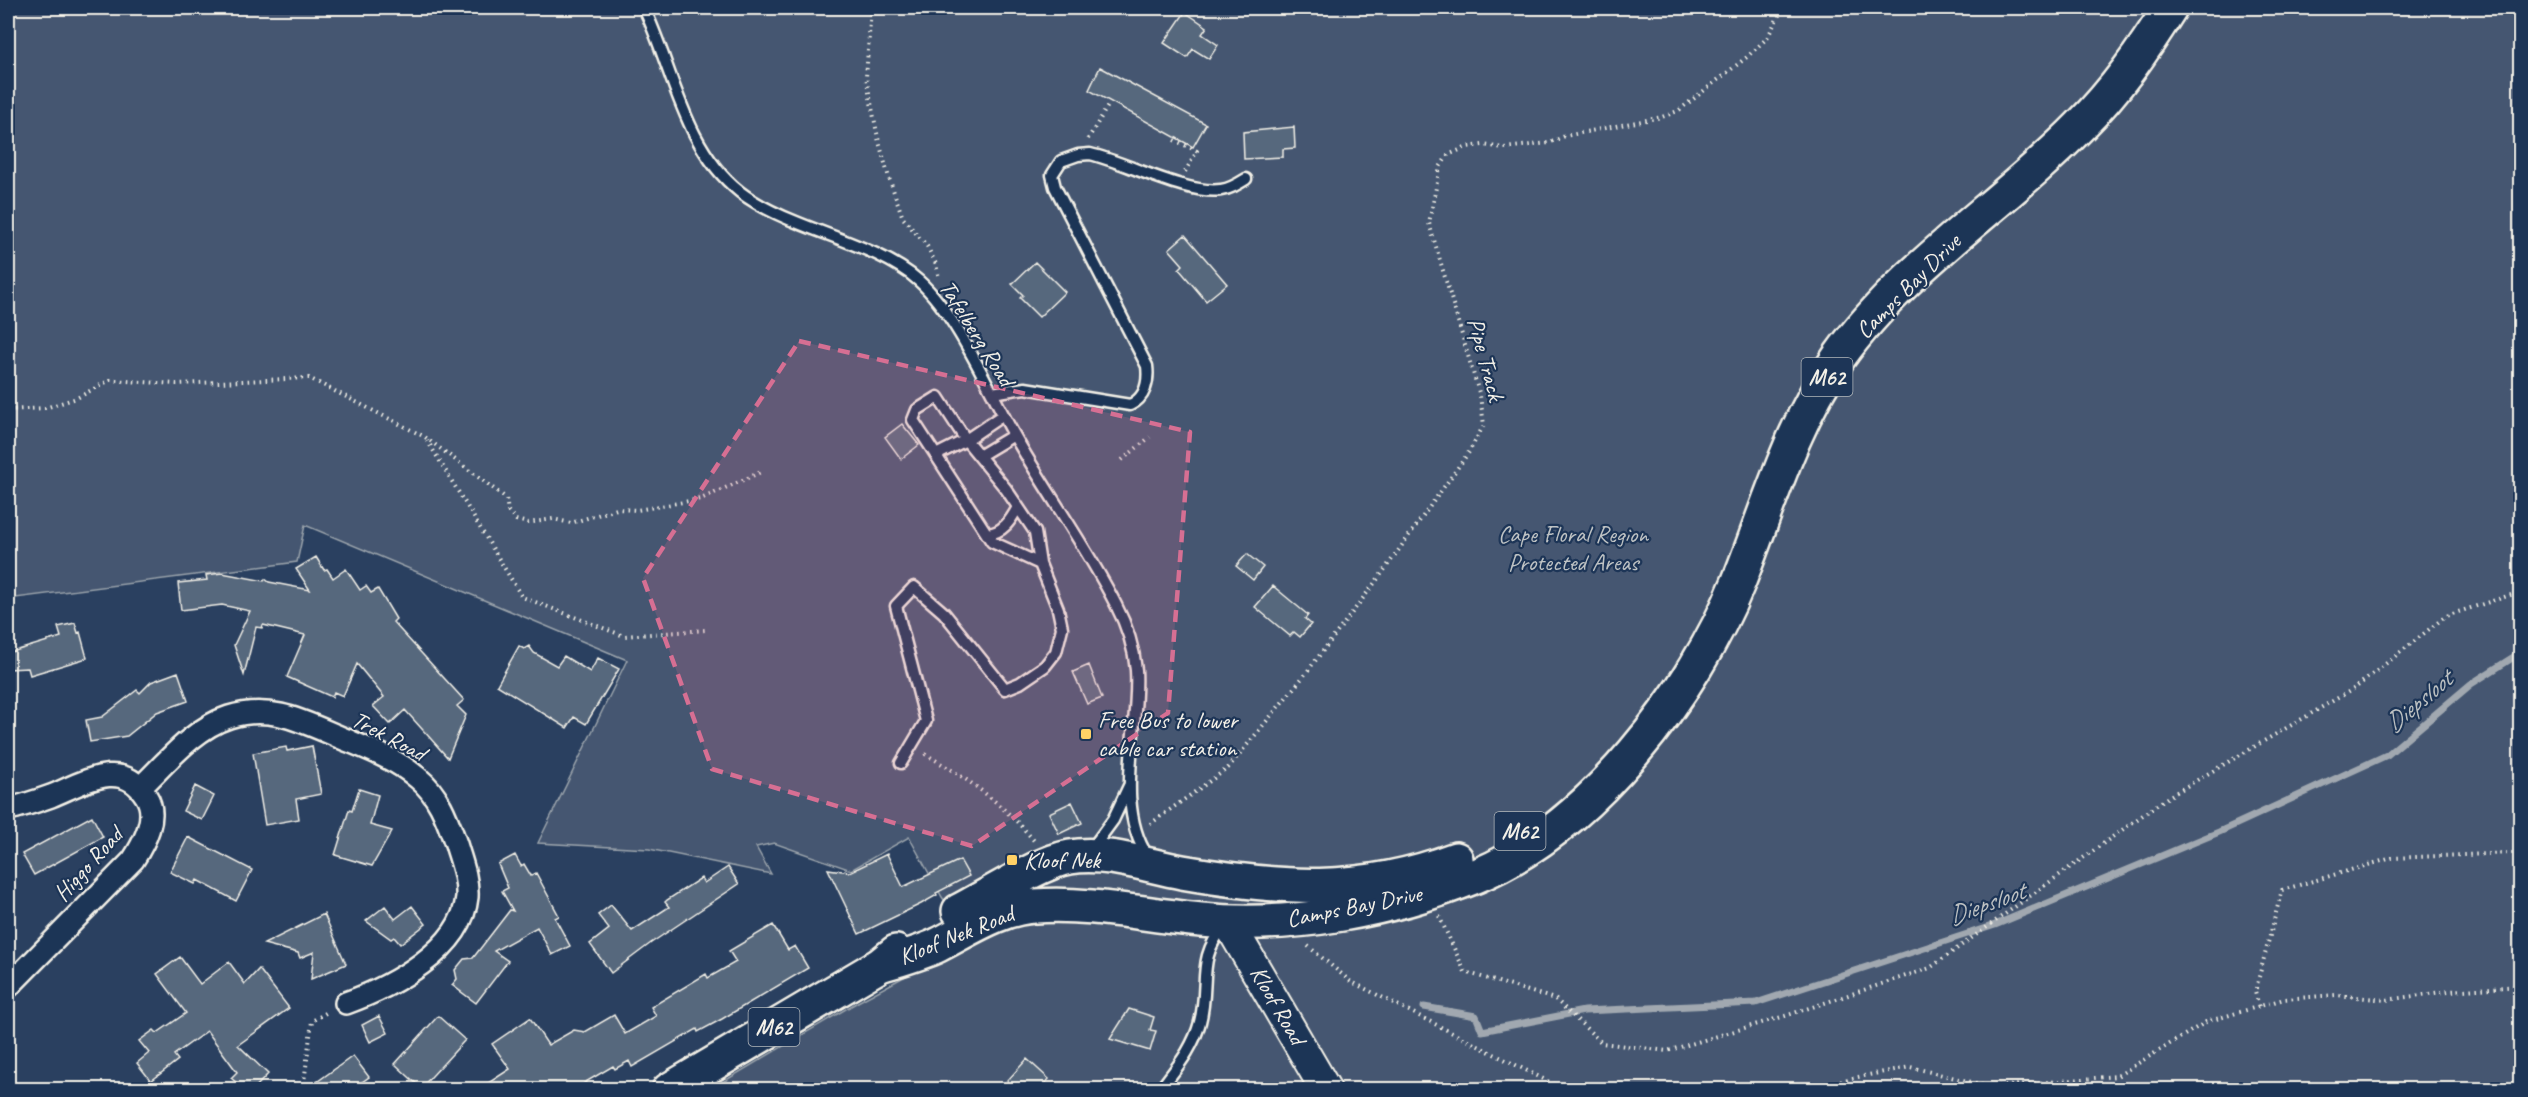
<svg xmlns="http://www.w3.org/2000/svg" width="2528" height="1097" viewBox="0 0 2528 1097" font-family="Caveat,sans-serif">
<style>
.green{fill:#445771;stroke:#9ca4ac;stroke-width:1.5}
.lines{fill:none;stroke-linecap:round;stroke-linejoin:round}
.stream{stroke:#a1a8b0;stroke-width:7}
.building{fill:#56677d;stroke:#f4f1e8;stroke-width:1.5}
.service-casing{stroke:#f4f1e8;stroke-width:15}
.minor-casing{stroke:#f4f1e8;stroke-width:26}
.secondary-casing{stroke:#f4f1e8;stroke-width:34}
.primary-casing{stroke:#f4f1e8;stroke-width:38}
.path{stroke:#f4f1e8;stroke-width:4;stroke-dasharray:1.5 4.5;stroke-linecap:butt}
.service{stroke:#1d3557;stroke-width:10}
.minor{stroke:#1d3557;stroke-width:21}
.secondary{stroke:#1d3557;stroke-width:30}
.primary{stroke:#1d3557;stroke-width:33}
.marked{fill:#d66f93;fill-opacity:0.2;stroke:#d66f93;stroke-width:4.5;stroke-dasharray:12 8;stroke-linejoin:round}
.poi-dot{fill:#ffd166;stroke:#1d3557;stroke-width:2}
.labels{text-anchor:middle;stroke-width:4.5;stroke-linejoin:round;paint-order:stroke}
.shield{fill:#1d3557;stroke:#b4b9bc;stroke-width:1.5}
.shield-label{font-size:22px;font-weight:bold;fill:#f4f1e8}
.street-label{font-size:24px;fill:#f4f1e8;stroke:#1d3557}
.park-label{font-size:24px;fill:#bfc3c4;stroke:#1d3557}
.poi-label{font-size:24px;fill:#f4f1e8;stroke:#1d3557;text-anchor:start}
.water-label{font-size:26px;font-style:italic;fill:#bdc1c2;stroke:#1d3557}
</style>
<rect width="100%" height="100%" fill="#2a4060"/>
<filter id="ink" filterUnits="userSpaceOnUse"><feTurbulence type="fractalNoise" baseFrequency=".0167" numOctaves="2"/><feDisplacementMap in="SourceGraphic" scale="12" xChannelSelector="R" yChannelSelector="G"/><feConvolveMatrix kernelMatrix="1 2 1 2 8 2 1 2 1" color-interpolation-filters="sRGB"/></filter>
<g filter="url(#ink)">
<path class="green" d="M 8,8 L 2520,8 L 2520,1089 L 711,1089 L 856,1003 L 972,940 L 942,897 L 909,837 L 851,870 L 774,843 L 756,847 L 771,874 L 649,849 L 538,843 L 627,660 L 305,525 L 297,562 L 8,599 Z"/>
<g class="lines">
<path class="stream" d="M 1424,1007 L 1476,1016 L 1482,1031 L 1584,1011 L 1756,1003 L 1995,925 L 2219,832 L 2387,755 L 2471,684 L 2520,653"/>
</g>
<path class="building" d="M 1185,12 L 1207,27 L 1202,34 L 1218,45 L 1209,59 L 1193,49 L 1187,58 L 1164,43 Z
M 1100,67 L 1206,124 L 1193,147 L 1089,90 Z
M 1294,127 L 1295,148 L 1283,149 L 1283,157 L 1244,159 L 1243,132 Z
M 1185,235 L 1227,284 L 1206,301 L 1179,269 L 1183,265 L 1169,249 Z
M 1035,262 L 1065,292 L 1039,317 L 1020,298 L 1023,295 L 1012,284 Z
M 902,424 L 919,445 L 901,459 L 885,437 Z
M 1247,554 L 1263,567 L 1253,580 L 1236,566 Z
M 316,557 L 324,570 L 327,569 L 333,578 L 346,569 L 360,590 L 366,586 L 371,593 L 378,589 L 396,619 L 393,622 L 464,700 L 457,706 L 466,715 L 448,758 L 405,710 L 390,724 L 373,706 L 384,697 L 357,664 L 343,696 L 334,692 L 332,697 L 287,677 L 305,635 L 263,625 L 262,628 L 256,627 L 244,675 L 234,645 L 250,611 L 222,605 L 181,610 L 178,583 L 207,580 L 206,575 L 222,573 L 264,581 L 265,579 L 269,582 L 310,590 L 296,569 Z
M 1273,586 L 1308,615 L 1305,619 L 1311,624 L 1300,637 L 1294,632 L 1290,636 L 1255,607 Z
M 75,623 L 78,633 L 80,632 L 87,658 L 30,675 L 28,668 L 8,669 L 8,653 L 61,637 L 58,627 Z
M 519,646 L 524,649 L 529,646 L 534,653 L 557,666 L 564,656 L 590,672 L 598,658 L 619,669 L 586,724 L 574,717 L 567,728 L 497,685 Z
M 1089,665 L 1102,698 L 1087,704 L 1073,672 Z
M 178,672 L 188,701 L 157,712 L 127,736 L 90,742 L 86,720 L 102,717 L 137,690 L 140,693 L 151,682 Z
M 312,746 L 321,794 L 296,799 L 299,819 L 265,825 L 253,753 L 286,747 L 287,751 Z
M 195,786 L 214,796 L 202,820 L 183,811 Z
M 359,789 L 378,795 L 370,825 L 392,831 L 372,866 L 335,855 L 349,810 L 352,811 Z
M 1072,802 L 1082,823 L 1059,834 L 1049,813 Z
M 92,816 L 103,837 L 34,875 L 22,854 Z
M 188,837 L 252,870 L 236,901 L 197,880 L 195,884 L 170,872 Z
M 887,854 L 903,887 L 960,860 L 969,876 L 936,893 L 937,895 L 921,904 L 859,934 L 828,869 L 850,872 Z
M 515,855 L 521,866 L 524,864 L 531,876 L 536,873 L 559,916 L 555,918 L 570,946 L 552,955 L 537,927 L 494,951 L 508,961 L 476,1003 L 452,985 L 457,979 L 455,970 L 464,959 L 473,958 L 510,910 L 513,911 L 502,891 L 508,888 L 498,864 Z
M 728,867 L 739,884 L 651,943 L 611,973 L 590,944 L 609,929 L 598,915 L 611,905 L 632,931 L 669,907 L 665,902 L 667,900 L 701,878 L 704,883 Z
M 385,906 L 395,919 L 412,906 L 426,924 L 400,944 L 394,937 L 391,939 L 366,921 Z
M 324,914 L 346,964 L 311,979 L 314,952 L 300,958 L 298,953 L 264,944 Z
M 773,925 L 788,950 L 795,946 L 808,968 L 722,1019 L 698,1032 L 697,1029 L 632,1067 L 629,1061 L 615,1069 L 613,1066 L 584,1083 L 588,1089 L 479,1089 L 510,1069 L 492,1044 L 530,1018 L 548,1045 L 574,1030 L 585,1032 L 614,1015 L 625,1034 L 656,1016 L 651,1007 L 706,974 L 708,978 L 736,962 L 729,951 Z
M 180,957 L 200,984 L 229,962 L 245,984 L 259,969 L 289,1008 L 238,1045 L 268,1074 L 254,1089 L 244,1089 L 231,1078 L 237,1072 L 207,1031 L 174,1055 L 178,1060 L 151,1081 L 137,1063 L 149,1053 L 139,1041 L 154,1030 L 157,1033 L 186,1013 L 157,974 Z
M 1129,1009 L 1154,1017 L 1150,1030 L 1156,1031 L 1150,1051 L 1110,1039 Z
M 379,1016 L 388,1033 L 370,1042 L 362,1025 Z
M 438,1016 L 465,1040 L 421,1088 L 395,1064 Z
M 353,1056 L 369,1077 L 352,1089 L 307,1089 Z
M 1027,1059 L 1049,1079 L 1040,1089 L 1000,1089 Z"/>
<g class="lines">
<defs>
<path id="service" d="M 644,8 C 673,69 684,148 740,192 C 757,205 776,214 796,222 C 834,238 888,253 919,281 C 957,315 988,388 1013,433 C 1045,491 1086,545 1116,605 C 1126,624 1134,648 1136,670 C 1140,727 1113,805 1148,857
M 992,393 L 1025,388 L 1130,405 C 1145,398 1149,382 1147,366 L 1055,187 L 1052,175 L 1061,161 L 1078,155 L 1090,154 C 1126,162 1187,195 1221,190 C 1230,189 1238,184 1246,179
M 1003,415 L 966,440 L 938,397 L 917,410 L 913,420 L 992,542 L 1040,564
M 979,456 L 1014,435
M 987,534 C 1003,533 1011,520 1018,507
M 901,763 L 926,721 L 896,606 L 914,587 L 944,613 L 1005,689 L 1020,683 L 1045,666 L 1056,652 L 1062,628 L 1058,609 L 1040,564 L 1035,532 L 1006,489 L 966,440 L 936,455
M 1091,850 L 1113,820 L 1129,786
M 1160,1090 C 1176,1068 1193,1049 1200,1022 C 1210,984 1196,958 1224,927"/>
<path id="minor" d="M 141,787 C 166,763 194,728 229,717 C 269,704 302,721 337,736 C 365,748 395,758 418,778 C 439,795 447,819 456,844 C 461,861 468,878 467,897 C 462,950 391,987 346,1003
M 8,809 C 23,806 37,801 51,796 C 83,783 122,757 146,796 C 159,816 144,843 133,860 L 8,987"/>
<path id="secondary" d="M 1228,922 L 1326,1090"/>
<path id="primary" d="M 959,911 C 988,896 1040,862 1070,857 C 1107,851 1145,865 1182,872 C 1280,889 1360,895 1456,859
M 880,965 C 899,959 919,954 938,945 C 968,930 999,908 1035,906 C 1090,902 1146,915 1201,920 C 1293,929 1391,910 1476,876 C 1590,829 1694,693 1739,581 C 1769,505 1792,424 1839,357 C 1904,266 2003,205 2080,126 C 2116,90 2143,51 2170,8
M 669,1090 L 880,965 L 896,952"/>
</defs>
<use href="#service" class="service-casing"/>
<use href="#minor" class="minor-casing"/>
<use href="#secondary" class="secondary-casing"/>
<use href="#primary" class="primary-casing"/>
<path class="path" d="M 871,8 L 866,77 L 878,138 L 889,178 L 903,218 L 927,246 L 936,264 L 939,278
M 1088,139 L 1109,104
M 1174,140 L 1197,151 L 1185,172
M 8,410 L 45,408 L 77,398 L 110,380 L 176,384 L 309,378 L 425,437 L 506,498 L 508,511 L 516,520 L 528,523 L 553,519 L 571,523 L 617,509 L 637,510 L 701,499 L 763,471
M 427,440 L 522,597 L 624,636 L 706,630
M 1122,460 L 1150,437
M 925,754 C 967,778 1004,804 1035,842
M 1150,824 L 1228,768 L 1303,677 L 1380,576 L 1469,452 L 1484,425 L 1480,396 L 1429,223 L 1440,167 L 1448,155 L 1467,147 L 1483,145 L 1504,148 L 1549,143 L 1565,136 L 1662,117 L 1678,111 L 1747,57 L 1767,38 L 1783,8
M 1439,916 L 1465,972 L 1555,999 L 1602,1043 L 1667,1051 L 1785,1016 L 1930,968 L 2168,797 L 2355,688 L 2446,616 L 2520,592
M 1308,946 L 1350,981 L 1565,1090
M 2259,1006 L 2255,992 L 2282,890 L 2392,858 L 2513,853 L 2520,847
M 303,1090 L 312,1021 L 329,1011
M 1818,1090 L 1848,1079 L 1910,1067 L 1992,1087 L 2117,1076 L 2206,1022 L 2284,999 L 2336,995 L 2386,1000 L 2449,991 L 2520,986"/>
<use href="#service" class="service"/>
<use href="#minor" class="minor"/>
<use href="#secondary" class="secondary"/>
<use href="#primary" class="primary"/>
</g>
</g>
<path class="marked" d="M 799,341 L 1190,432 L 1168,713 L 972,846 L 712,769 L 643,578 Z"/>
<g class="poi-dot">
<rect x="1080" y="728" width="12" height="12" rx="3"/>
<rect x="1006" y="854" width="12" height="12" rx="3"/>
</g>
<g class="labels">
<g class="shield">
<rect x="1801.5" y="358" width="51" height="38" rx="4.5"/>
<rect x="1494.5" y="812" width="51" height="38" rx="4.5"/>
<rect x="748.5" y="1008" width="51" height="38" rx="4.5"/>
</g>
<g class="shield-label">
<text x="1827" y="385">M62</text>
<text x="1520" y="839">M62</text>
<text x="774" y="1035">M62</text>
</g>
<g class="street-label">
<text transform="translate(1908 286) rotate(-45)" y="8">Camps Bay Drive</text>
<text transform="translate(977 333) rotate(58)" y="8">Tafelberg Road</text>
<text transform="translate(1486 359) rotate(75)" y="8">Pipe Track</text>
<text transform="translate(389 736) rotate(28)" y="8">Trek Road</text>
<text transform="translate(88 864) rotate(-48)" y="8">Higgo Road</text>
<text transform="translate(1354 906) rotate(-11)" y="8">Camps Bay Drive</text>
<text transform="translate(956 935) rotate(-22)" y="8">Kloof Nek Road</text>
<text transform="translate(1278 1005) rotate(60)" y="8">Kloof Road</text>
</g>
<g class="park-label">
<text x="1573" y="542">Cape Floral Region<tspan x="1573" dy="28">Protected Areas</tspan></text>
</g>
<g class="poi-label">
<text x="1098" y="728">Free Bus to lower<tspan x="1098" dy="28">cable car station</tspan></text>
<text x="1024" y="868">Kloof Nek</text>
</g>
<g class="water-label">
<text transform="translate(2418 701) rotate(-40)" y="9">Diepsloot</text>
<text transform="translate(1986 903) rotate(-20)" y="9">Diepsloot</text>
</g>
</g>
<rect width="2528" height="1097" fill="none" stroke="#1d3557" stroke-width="30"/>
<rect x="15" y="15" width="2498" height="1067" fill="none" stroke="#f4f1e8" stroke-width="2" filter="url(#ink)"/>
</svg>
